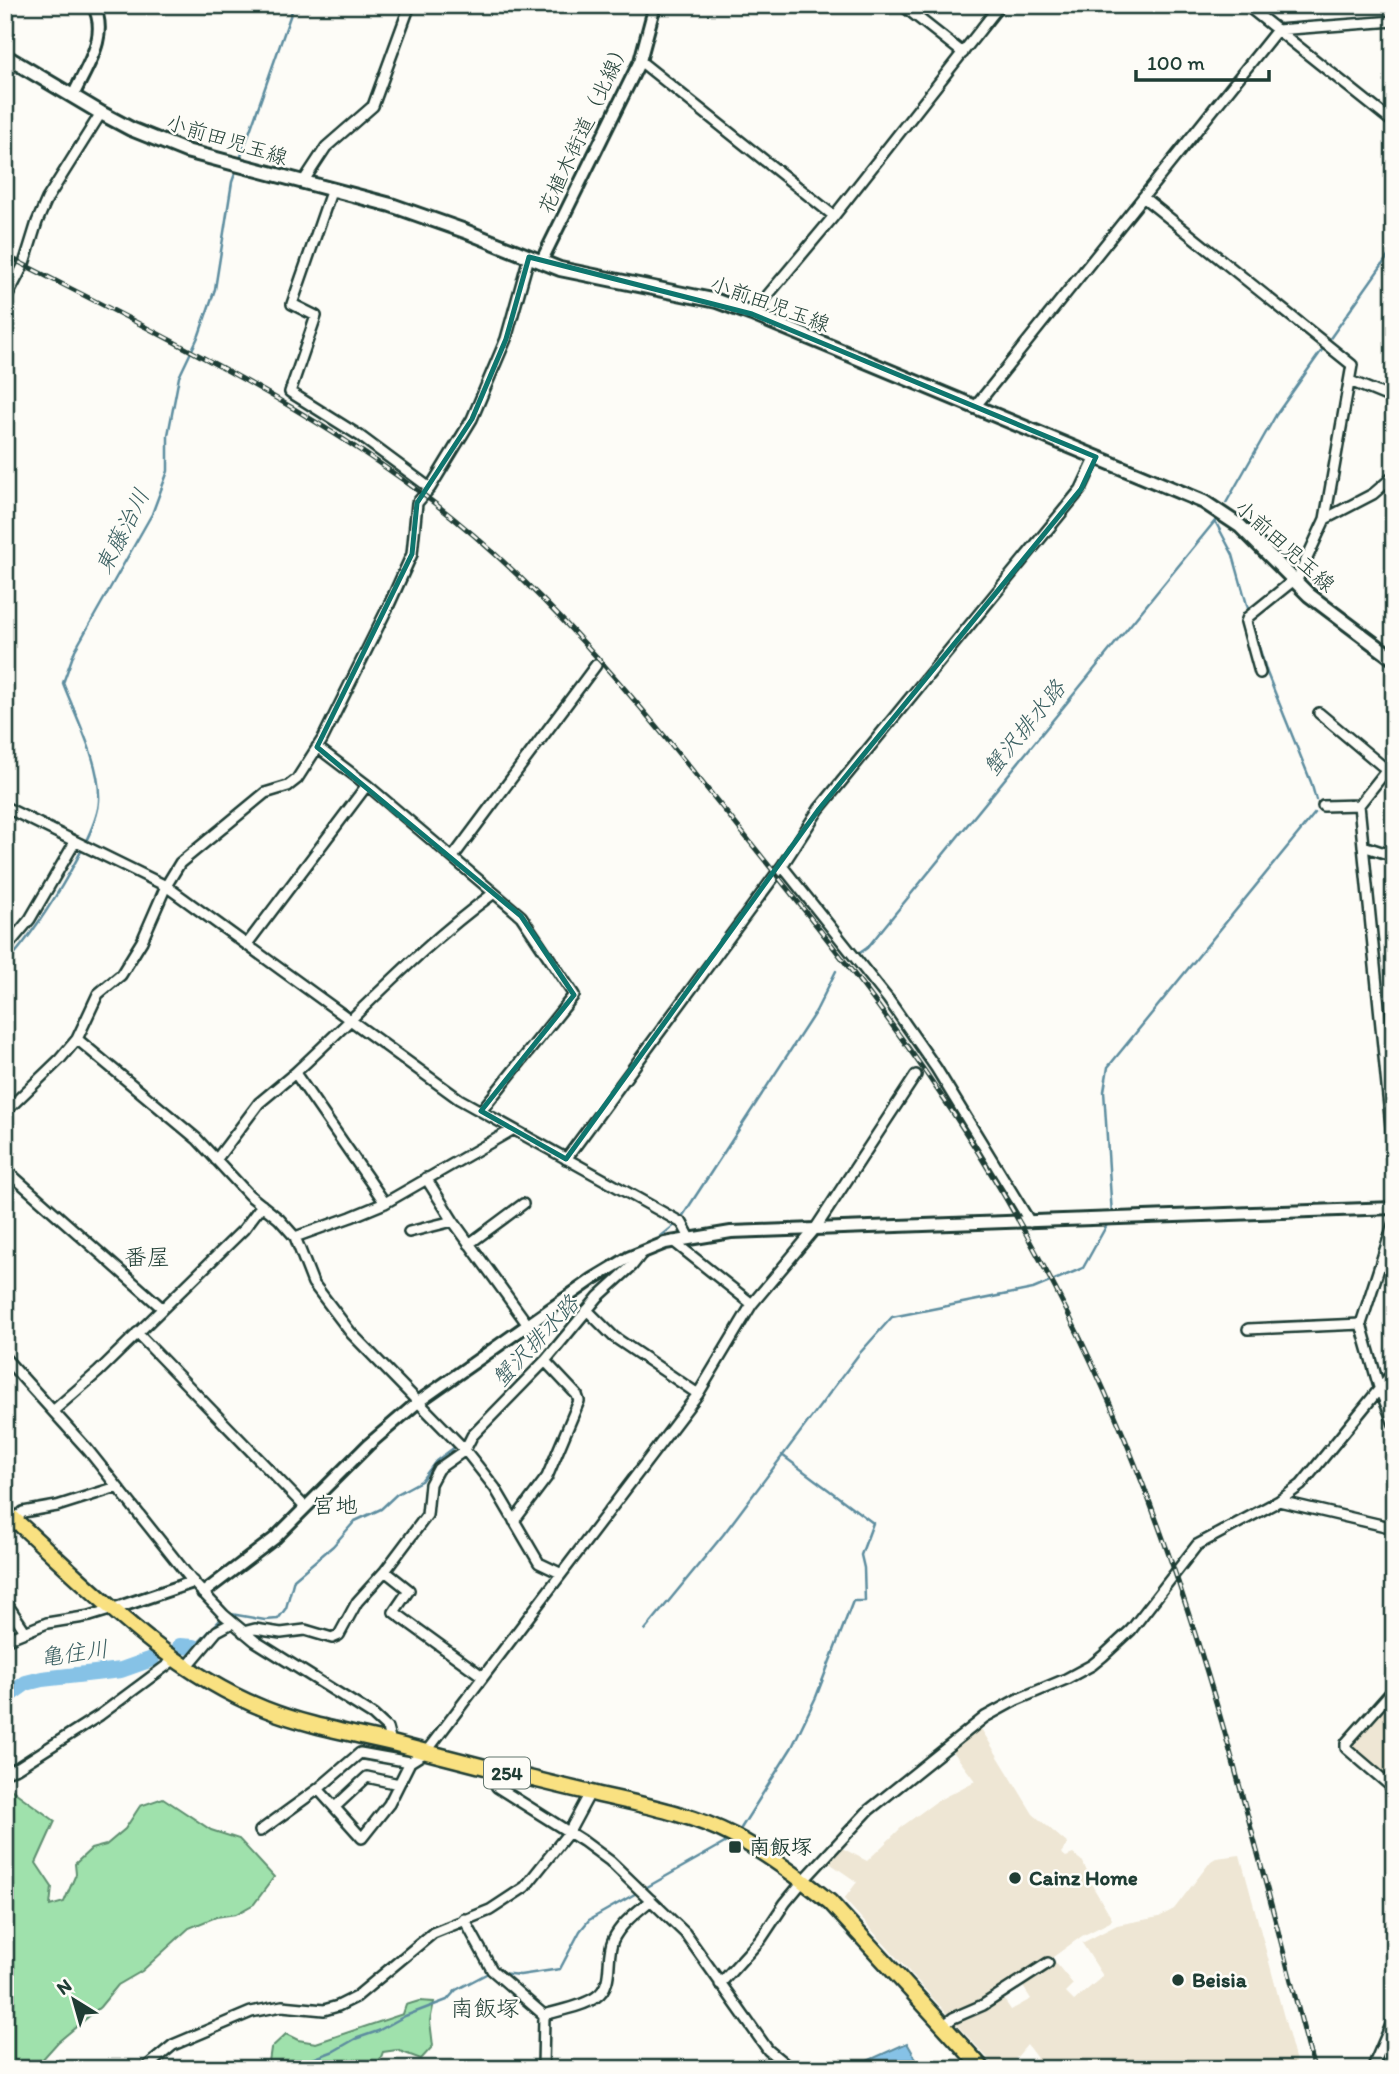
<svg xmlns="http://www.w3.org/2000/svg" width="1399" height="2074" viewBox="0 0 1399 2074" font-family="Itim,'Klee One',sans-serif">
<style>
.built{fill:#eee6d4}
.green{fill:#9fe1ac;stroke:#5f8f70;stroke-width:2}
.water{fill:#86c2e6;stroke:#5d8d9f;stroke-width:2}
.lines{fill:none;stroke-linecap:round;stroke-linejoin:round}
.stream{stroke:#5d8d9f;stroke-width:2.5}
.river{stroke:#86c2e6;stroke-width:16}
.minor-casing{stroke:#1f3d34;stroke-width:14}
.tertiary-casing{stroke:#1f3d34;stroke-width:16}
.secondary-casing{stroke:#1f3d34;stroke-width:18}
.trunk-casing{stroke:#1f3d34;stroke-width:19}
.minor{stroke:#fdfcf7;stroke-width:9}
.tertiary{stroke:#fdfcf7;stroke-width:10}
.secondary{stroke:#fdfcf7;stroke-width:12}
.trunk{stroke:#f9e181;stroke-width:14}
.rail-casing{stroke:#1f3d34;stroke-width:5}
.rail{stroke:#fdfcf7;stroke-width:2.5;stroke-dasharray:8;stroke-linecap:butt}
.marked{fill:none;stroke:#0f766e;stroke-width:5;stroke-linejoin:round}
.poi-dot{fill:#1f3d34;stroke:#fdfcf7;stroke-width:2.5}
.labels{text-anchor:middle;stroke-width:5;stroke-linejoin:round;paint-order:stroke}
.shield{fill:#fdfcf7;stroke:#62766e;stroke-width:2}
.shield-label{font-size:19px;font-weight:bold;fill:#1f3d34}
.street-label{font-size:21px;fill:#1f3d34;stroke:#fdfcf7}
.poi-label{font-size:21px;font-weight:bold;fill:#1f3d34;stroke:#fdfcf7;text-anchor:start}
.water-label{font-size:23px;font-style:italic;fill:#395e60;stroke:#fdfcf7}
.neighbourhood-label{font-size:23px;fill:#1f3d34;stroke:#fdfcf7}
</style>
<rect width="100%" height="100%" fill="#fdfcf7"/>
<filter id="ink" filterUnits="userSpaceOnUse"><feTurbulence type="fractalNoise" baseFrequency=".0143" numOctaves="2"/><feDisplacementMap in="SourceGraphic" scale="14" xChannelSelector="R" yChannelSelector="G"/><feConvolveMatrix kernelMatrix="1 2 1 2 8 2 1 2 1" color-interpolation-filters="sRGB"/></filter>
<g filter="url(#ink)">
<path class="built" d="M 1394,1694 L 1394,1783 L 1354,1749 L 1353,1741 Z
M 980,1727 L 1033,1814 L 1068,1844 L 1061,1853 L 1066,1857 L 1073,1854 L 1083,1862 L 1093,1887 L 1112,1919 L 1110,1922 L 1082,1936 L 1038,1968 L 983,2000 L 948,2015 L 844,1899 L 857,1882 L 828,1862 L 840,1847 L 867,1861 L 904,1825 L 937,1801 L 975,1781 L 952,1750 Z
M 1240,1855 L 1298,2069 L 1045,2069 L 1027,2045 L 1007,2069 L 998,2069 L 954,2022 L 1003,1998 L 1011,2010 L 1031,1999 L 1022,1985 L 1055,1962 L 1073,1984 L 1065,1992 L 1074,2001 L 1103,1976 L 1082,1943 L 1117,1925 L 1159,1917 L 1174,1909 L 1211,1861 L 1216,1858 Z
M 1394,2025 L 1394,2069 L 1375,2069 Z"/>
<path class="green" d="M 5,1785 L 55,1821 L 36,1863 L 52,1887 L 50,1906 L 64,1902 L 76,1874 L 75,1864 L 91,1849 L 106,1845 L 125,1829 L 140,1806 L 163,1798 L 211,1830 L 239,1839 L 274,1877 L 254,1904 L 236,1914 L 216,1917 L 189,1928 L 142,1971 L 118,1985 L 100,2007 L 58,2042 L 40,2062 L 41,2069 L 5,2069 Z
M 419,2001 L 434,2002 L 430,2021 L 433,2046 L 421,2059 L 397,2050 L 383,2052 L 378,2065 L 383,2069 L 260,2069 L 269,2062 L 271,2048 L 286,2034 L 298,2040 L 316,2043 L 403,2014 L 406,2005 Z"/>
<path class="water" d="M 907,2043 L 922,2069 L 855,2069 L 856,2066 Z"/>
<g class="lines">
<path class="stream" d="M 239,162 L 294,5
M 1226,503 L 1276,415 L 1394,248
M 1251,620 L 1267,673 L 1311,782 L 1316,800
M 857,955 L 867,948 L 1215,521 L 1233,555 L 1249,612
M 5,964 C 31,941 98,835 99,801 C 101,764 76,717 63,683 L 75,650 L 152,514 L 168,471 L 168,435 L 179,377 L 199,335 L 215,289 L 232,182 L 237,168
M 1112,1215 L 1104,1091 L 1108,1067 L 1315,813
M 682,1217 L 816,1011 L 836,971
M 660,1237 L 676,1224
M 231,1614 L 265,1620 L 278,1619 L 286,1608 L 294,1579 L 333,1546 L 355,1521 L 381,1509 L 397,1494 L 421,1481 L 436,1461 L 455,1447
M 645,1630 L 723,1535 L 859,1354 L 892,1317 L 1033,1289 L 1083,1268 L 1109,1221
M 194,1647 L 220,1620
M 738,1833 L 792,1747 L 816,1697 L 853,1601 L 865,1601 L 864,1568 L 861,1555 L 873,1523 L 782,1455
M 500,1973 L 520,1975 L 560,1969 L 580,1931 L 589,1920 L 730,1840
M 286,2069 L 334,2051 L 355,2039 L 378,2031 L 405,2016 L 447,2000 L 456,1990 L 490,1972"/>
<path class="river" d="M 180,1646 L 194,1647
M 5,1698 L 26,1683 L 42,1679 L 121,1670 L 152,1659"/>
<defs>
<path id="minor" d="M 902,5 L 963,53
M 1246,5 L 1394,123
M 640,61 L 834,216
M 303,182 L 326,147 L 373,106 L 410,5
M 332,189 L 292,304 L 316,316 L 290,392 L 360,436 L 430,488
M 1143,197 L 1352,365 L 1325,519 L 1296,582
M 5,301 L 24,264 L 37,222 L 47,199 L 101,113
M 752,314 L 834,216 L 1000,5
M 1350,381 L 1394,399
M 975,407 L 1277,30 L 1394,21
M 1325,519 L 1373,494 L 1394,476
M 1260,673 L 1246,622 L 1248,617 L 1294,580
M 1319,713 L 1387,770
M 317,747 L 367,785 L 521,916 L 574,995 L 481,1111
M 1394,761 L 1359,805 L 1394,1157
M 1323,806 L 1359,805
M 5,807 L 166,886 L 459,1099 L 682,1223 L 690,1238
M 1363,846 L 1394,856
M 453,857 L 596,665
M 782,866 L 888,999 L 936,1068 L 1030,1222
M 247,944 L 367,785
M 5,949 L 30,919 L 75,842
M 77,1039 L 197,1139 L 249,1195 L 279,1219 L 295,1237 L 313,1283 L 351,1333 L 465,1450 L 495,1488 L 539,1563 L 560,1573
M 5,1112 L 60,1059 L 77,1039 L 98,994 L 121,975 L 142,941 L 166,886 L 180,863 L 265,793 L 288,786 L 297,779 L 322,740 L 389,605 L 412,554 L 417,503 L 430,488 L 472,419 L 506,339 L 529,257
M 566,1159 L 782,866 L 819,809 L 1081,489 L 1096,457
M 216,1160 L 259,1103 L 295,1073
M 5,1169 L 162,1308
M 426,1178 L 453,1221 L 528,1325
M 385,1203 L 295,1073 C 361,1012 421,946 494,893
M 1394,1222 L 1361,1324 L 1379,1387 L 1394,1424
M 409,1232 L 453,1221
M 295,1237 L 351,1217 L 385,1203 L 512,1130
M 673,1241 L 752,1304
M 469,1244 L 523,1204
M 587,1310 L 614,1337 L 698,1394
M 1248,1329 L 1361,1324
M 137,1333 L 304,1506
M 5,1358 L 88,1450 L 193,1582 L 224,1615 L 255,1641 L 373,1715 L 387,1728 L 391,1743
M 53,1411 L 98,1372 L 244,1229 L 262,1205
M 1279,1501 L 1394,1528
M 514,1521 L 547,1477 L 579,1401 L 577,1395 L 545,1361
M 5,1529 L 23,1512 L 57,1506 L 117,1487
M 385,1571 L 409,1590 L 394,1612 L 482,1676
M 5,1601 L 25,1631
M 243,1632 L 255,1629 L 281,1633 L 305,1630 L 332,1638 L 339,1635 L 357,1602 L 385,1571 L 427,1515 L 430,1484 L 438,1469 L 465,1450 L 472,1436 L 545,1361 L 598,1297 L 632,1266 L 643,1252
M 5,1640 L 47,1623 L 90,1616 L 113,1609
M 186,1668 L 217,1631 L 232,1623
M 1394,1689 L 1346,1743 L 1346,1748 L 1394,1789
M 492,1769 L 491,1777 L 497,1787 L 583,1841 L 610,1861 L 637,1887 L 685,1933 L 768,2050 L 791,2069
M 5,1772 L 17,1768 L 100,1715 L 174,1660
M 318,1789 L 362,1838 L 389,1804 L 410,1762 L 426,1752 L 698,1394 L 752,1304 L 815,1229 L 916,1075
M 335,1807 L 367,1777 L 399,1784
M 260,1831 L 318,1789 L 360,1753 L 410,1762
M 464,1919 L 492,1970 L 544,2015 L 543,2069
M 720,1984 L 761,1939 L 785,1903 L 804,1880 L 869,1810 L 985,1717 L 1016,1700 L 1066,1679 L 1092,1665 L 1103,1656 L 1131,1630 L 1197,1545 L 1279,1501 L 1301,1485 L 1394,1371
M 544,2015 C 560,2010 582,2007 596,1997 C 615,1984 605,1958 613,1940 C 621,1923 637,1912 651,1900
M 943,2026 L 953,2018 L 983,2005 L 1048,1963
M 144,2069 L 173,2045 L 251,2012 L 282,2006 L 324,2010 L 338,2006 L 356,1997 L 433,1933 L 490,1910 L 525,1887 L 569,1832 L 590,1793
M 1372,2069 L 1394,2018"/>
<path id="tertiary" d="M 73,96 C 86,67 110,36 93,5
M 541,262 L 640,61 L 655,5
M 203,1593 L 275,1538 L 368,1445 L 418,1402 L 593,1279 L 628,1258 L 665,1243 L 731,1232 L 1394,1208
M 113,1609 L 193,1582"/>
<path id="secondary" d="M 5,56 L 101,113 L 131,129 L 186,151 L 391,205 L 465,231 L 560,269 L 717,301 L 752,314 L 1204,502 L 1240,526 L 1309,595 L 1394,659"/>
<path id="trunk" d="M 5,1511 C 86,1583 162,1668 265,1709 C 305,1725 350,1733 392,1743 C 457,1760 522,1777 587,1792 C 637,1804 688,1812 734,1836 C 768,1854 800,1878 830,1902 L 983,2069"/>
</defs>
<use href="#minor" class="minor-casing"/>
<use href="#tertiary" class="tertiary-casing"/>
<use href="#secondary" class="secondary-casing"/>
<use href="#trunk" class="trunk-casing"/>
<use href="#minor" class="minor"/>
<use href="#tertiary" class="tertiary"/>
<use href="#secondary" class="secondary"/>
<use href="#trunk" class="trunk"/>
<defs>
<path id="rail" d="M 5,255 C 147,328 292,397 421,493 C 544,584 639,704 734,822 C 800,904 866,986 926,1073 C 1007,1189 1083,1331 1135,1464 C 1213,1660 1260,1865 1314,2069"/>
</defs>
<use href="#rail" class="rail-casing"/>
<use href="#rail" class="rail"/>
</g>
</g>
<path class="marked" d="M 529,257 L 752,314 L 1096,457 L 1081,489 L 819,809 L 566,1159 L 481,1111 L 574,995 L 521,916 L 317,747 L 412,554 L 417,503 L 472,419 L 506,339 Z"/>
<g class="poi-dot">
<rect x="728" y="1840" width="14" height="14" rx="3.5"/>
<circle cx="1015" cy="1878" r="7"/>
<circle cx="1178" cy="1980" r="7"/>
</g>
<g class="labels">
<rect class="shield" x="484" y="1757.5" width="46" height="31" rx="5"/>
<g class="shield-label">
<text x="507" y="1780">254</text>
</g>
<g class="street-label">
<text transform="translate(584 127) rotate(-65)" y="7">花植木街道（北線）</text>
<text transform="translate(227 140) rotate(17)" y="7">小前田児玉線</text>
<text transform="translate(770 304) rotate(20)" y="7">小前田児玉線</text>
<text transform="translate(1285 546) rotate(42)" y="7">小前田児玉線</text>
</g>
<g class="poi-label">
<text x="749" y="1854">南飯塚</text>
<text x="1029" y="1885">Cainz Home</text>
<text x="1192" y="1987">Beisia</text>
</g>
<g class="water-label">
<text transform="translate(122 531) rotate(-63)" y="8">東藤治川</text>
<text transform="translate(1024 728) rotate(-51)" y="8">蟹沢排水路</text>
<text transform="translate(535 1341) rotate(-47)" y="8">蟹沢排水路</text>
<text transform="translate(74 1653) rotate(-8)" y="8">亀住川</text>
</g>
<g class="neighbourhood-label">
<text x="147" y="1265">番屋</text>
<text x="335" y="1513">宮地</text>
<text x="485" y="2016">南飯塚</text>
</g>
</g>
<rect width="1399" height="2074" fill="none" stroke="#fdfcf7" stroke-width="28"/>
<rect x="14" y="14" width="1371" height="2046" fill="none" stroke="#1f3d34" stroke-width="2.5" filter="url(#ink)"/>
<g transform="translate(74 2000) rotate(323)" stroke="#fdfcf7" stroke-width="5" paint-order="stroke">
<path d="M0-5L12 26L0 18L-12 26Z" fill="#1f3d34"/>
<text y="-10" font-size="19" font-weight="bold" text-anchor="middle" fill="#1f3d34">N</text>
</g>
<path d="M1136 70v10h133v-10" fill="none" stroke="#1f3d34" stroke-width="3.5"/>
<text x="1147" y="70" font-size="21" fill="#1f3d34" stroke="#fdfcf7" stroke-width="5" paint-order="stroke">100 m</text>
</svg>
